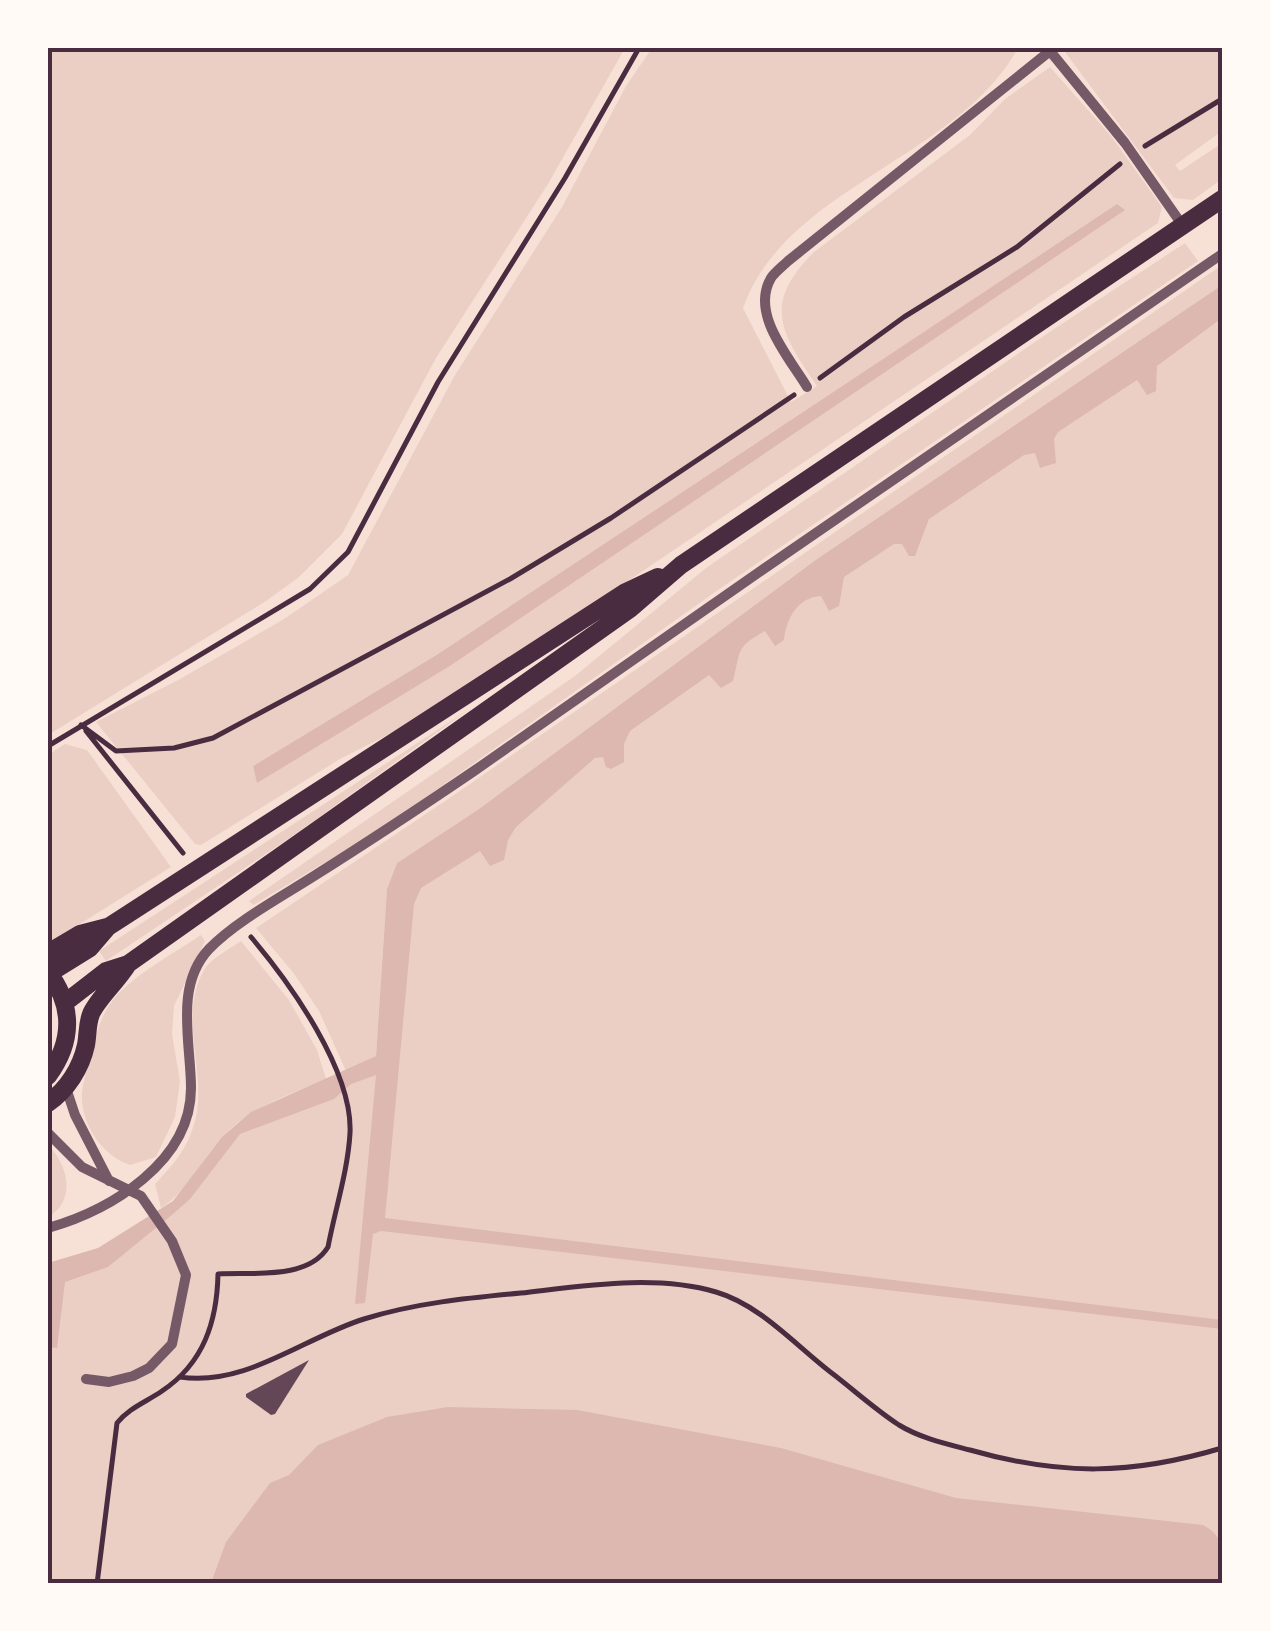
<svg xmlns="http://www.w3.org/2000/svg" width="1270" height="1631" viewBox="0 0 1270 1631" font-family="'Fira Sans Condensed',sans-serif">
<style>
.green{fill:#ebcfc5;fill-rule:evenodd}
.water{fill:#dcb8b0}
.building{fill:#644757}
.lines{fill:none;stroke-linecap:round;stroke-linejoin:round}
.path{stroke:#4a2c40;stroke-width:5}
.minor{stroke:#755966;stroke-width:10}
.primary{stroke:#4a2c40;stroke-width:18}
.neatline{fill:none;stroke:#4a2c40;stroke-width:4}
</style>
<rect width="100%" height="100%" fill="#f7e1d7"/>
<path class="green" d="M 48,48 L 625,48 L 548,184 L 436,358 L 342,534 L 298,578 L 266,601 L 48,735 Z
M 652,48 L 1018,48 C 958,158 785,188 743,308 L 791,402 L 817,386 C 780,332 762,304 814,252 L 970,135 L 1005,99 L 1050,67 L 1111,136 L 1162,207 L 1158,223 L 480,681 L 431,713 L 340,759 L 201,845 L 195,844 L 96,722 L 180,679 L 284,619 L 348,575 L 455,375 L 562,207 L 626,86 ZM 1116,205 L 1124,210 L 450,666 L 257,782 L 253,766 L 438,654 Z
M 1062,48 L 1222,48 L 1222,131 L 1175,165 L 1180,171 L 1222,143 L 1222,179 L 1193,200 L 1174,198 Z
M 1185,243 L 1198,261 L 718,590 L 381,829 L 253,905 L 249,901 L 575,676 L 706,568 L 1051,331 Z
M 1222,265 L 1222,285 L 817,559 L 479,809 L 397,863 L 387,889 L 376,1056 L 346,1071 L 319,1011 L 295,975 L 256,928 L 454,795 Z
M 1222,303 L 1222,1583 L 48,1583 L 48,1272 L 67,1273 L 186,1194 L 234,1133 L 390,1064 L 409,881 Z
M 471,708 L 294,835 L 106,961 L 99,951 Z
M 65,744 L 87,750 L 171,867 L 48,944 L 48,755 Z
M 201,935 L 205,941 L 174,1006 L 172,1034 L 180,1081 L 175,1117 L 156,1157 L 130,1165 C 102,1156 80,1123 82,1093 C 83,1081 88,1067 91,1055 C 96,1033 102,1010 119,993 C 142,970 174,953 201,935 Z
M 241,941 L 289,1000 L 317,1050 L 326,1079 C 290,1095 249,1107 223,1137 C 201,1160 189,1190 161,1208 L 155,1184 C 169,1169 184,1153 191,1133 C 213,1080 175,1021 204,970 C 210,959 230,949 241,941 Z
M 48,1145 C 68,1164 77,1201 48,1217 Z"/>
<path class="water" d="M 1117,204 L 1125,210 L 450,666 L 257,783 L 253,766 L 438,654 Z
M 1222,285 L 1222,318 L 1157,366 L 1156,391 L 1147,395 L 1137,380 L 1058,432 L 1054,439 L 1056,463 L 1040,468 L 1035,453 L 1024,455 L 929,519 L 915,556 L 909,556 L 902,544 L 894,544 L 844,577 L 839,606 L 829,611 L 821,596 C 798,597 786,619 784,640 L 775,646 L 765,631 C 735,648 741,650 733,681 L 721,688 L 709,675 L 630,731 L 624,744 L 624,762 L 611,769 L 606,767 L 603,757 L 595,758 L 516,827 L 508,840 L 504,860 L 490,866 L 480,851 L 421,888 L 414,904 L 385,1218 L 1222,1320 L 1222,1329 L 381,1231 L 373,1234 L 365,1303 L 355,1304 L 376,1075 L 351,1084 L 334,1099 L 240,1134 L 190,1199 L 173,1214 L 108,1267 L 65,1282 L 57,1348 L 48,1347 L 48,1263 L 98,1248 L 173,1201 L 222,1137 L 251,1112 L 376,1056 L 387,889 L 397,863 L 479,809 L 817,559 Z
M 448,1407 L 577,1410 L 781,1448 L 956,1498 L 1203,1525 C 1228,1538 1223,1559 1222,1583 L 211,1583 L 226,1542 L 270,1483 L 289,1475 L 318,1445 L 387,1417 Z"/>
<path class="building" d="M 309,1360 L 275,1414 L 271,1415 L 246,1397 L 246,1394 Z"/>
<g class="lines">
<path class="path" d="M 1145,146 L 1222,99
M 820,378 L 904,317 L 1017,247 L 1120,164
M 81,725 L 116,751 L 174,748 L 213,738 L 510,579 L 611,518 L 794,395
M 86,731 L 183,853
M 48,746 L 310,589 L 348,552 L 438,382 L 565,178 L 639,48
M 180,1377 C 246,1387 303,1338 364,1319 C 415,1303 468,1298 521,1293 C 583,1286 655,1274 716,1292 C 761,1305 797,1347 833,1374 C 855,1391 876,1410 899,1425 C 920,1438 947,1444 970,1450 C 1061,1476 1132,1475 1222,1448
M 97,1584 L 117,1423 C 129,1408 146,1402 162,1391 C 204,1363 217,1321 218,1274 C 253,1272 308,1280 328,1247 C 335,1210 348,1170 350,1133 C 353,1071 290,983 251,937"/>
<path class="minor" d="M 1050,51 L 1125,143 L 1183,226
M 807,387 C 789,357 750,314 771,278 C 775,272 783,266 788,261 L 1050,51 L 1047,48
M 66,1088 L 75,1115 L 109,1181
M 48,1133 L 82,1167 L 141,1196 L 172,1241 L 186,1275 L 172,1344 L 149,1368 L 133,1376 L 109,1382 L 86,1379
M 48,1228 C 111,1210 191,1162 191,1088 C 191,1043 174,986 209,949 C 235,922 281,897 314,876 C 368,842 421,807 474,771 C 722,597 972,424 1222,254"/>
<path class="primary" d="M 48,953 L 80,934 L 107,927
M 48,972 C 74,1006 73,1042 48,1076
M 48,974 L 90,948 L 108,927 L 122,918 L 624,593 L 658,577
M 66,1002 L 106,971 L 128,964 L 630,609 L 681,565 L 1222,199
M 48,1103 C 67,1090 81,1068 86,1045 C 88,1035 87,1024 91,1014 C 98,998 118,981 128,964"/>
</g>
<rect width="1270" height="1631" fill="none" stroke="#fffaf5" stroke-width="100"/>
<rect x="50" y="50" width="1170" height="1531" class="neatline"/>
</svg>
